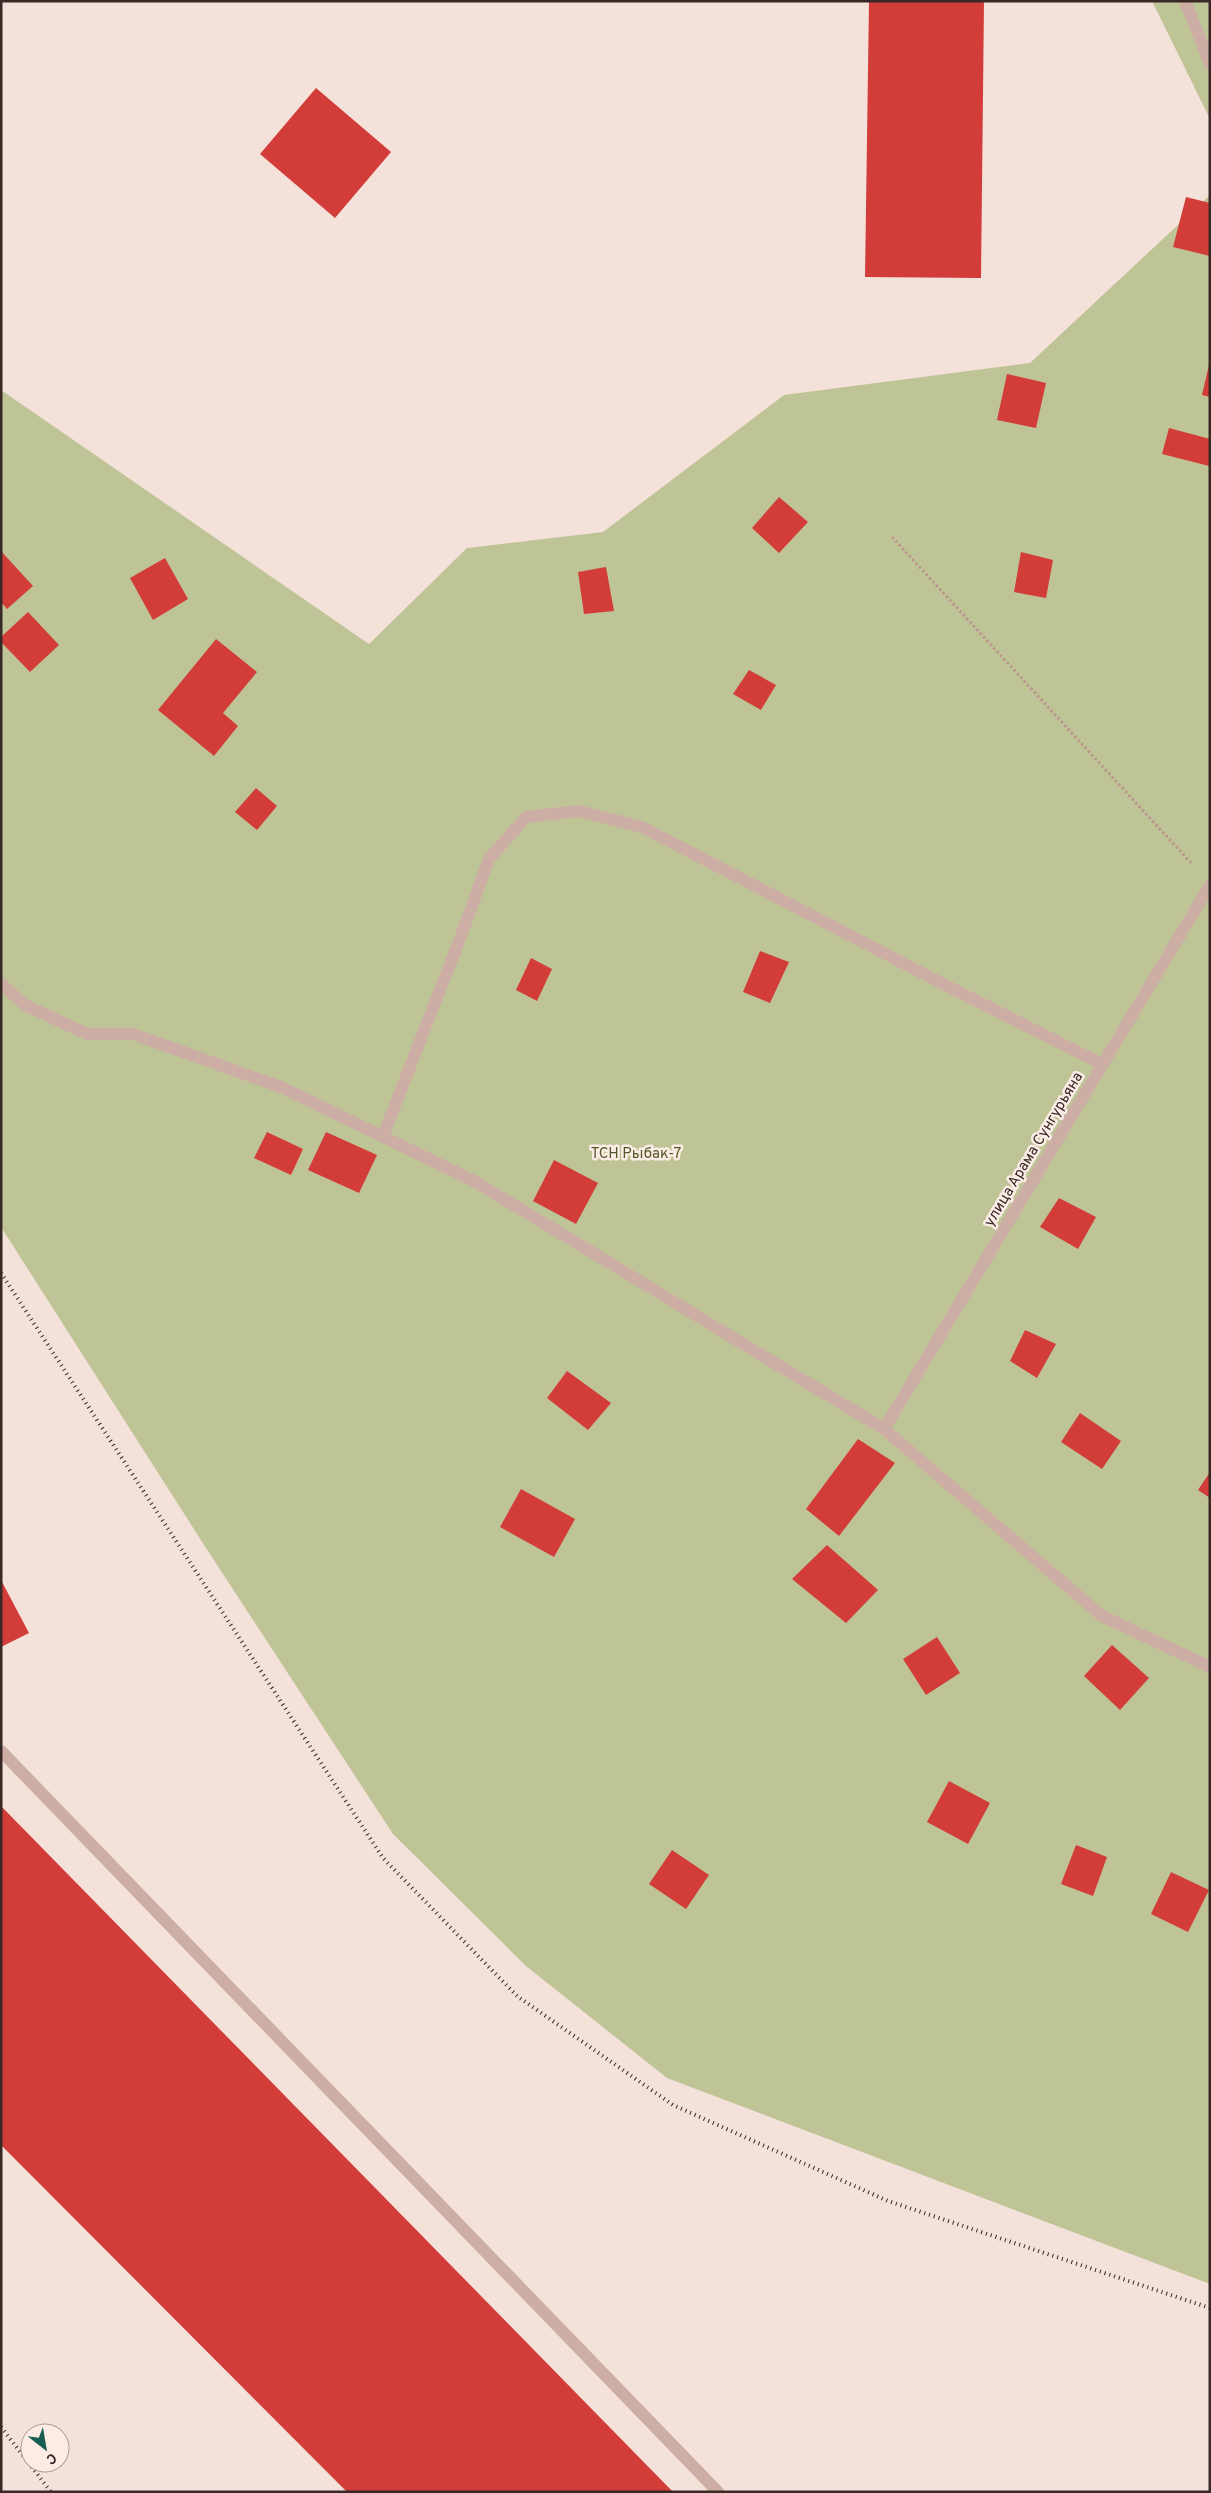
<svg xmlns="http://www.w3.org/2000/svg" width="1211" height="2493" viewBox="0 0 1211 2493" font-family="Overpass,sans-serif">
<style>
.green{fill:#bfc497}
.building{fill:#d23d39}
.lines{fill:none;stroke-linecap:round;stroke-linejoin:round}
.path{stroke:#b9978e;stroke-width:3;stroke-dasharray:2.5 2.5;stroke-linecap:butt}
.service{stroke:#cdaea4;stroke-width:12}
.rail{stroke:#382826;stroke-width:4;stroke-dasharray:1 4;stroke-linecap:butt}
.labels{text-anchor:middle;stroke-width:5;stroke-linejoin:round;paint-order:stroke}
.street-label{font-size:15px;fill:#382826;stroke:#fbede6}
.park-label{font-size:15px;fill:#515827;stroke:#fbede6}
</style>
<rect width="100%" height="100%" fill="#f4e1d9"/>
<path class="green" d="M 1152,1 L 1210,1 L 1210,119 Z
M 1210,195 L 1210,2284 L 667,2078 L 526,1966 L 393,1834 L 206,1548 L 1,1227 L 1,390 L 369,644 L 467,548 L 603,532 L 784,395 L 1030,363 Z"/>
<path class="building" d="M 869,1 L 984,1 L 981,278 L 865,277 Z
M 316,88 L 391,152 L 335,218 L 260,154 Z
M 1186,197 L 1210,203 L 1210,256 L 1173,247 Z
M 1209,365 L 1210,365 L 1210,397 L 1202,395 Z
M 1007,374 L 1046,383 L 1036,428 L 997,420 Z
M 1169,428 L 1210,439 L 1209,466 L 1162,454 Z
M 779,497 L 808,522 L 779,553 L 752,528 Z
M 1,551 L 33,586 L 7,609 L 1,602 Z
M 1021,552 L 1053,560 L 1046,598 L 1014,592 Z
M 165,558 L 188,599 L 153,620 L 130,578 Z
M 606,567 L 614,611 L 584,614 L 578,572 Z
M 28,612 L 59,645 L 30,672 L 1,642 L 1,637 Z
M 216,639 L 257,672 L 223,713 L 238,726 L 214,756 L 158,710 Z
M 749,670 L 776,685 L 761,710 L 733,694 Z
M 256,788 L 277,806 L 257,830 L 235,812 Z
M 760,951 L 789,962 L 770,1003 L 743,992 Z
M 531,958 L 552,969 L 537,1001 L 516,990 Z
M 267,1132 L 303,1149 L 291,1175 L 254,1158 Z
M 326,1132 L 377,1155 L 359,1193 L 308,1170 Z
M 554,1160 L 598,1183 L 576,1224 L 533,1201 Z
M 1059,1198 L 1096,1217 L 1078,1249 L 1040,1227 Z
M 1025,1330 L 1056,1344 L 1037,1378 L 1010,1361 Z
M 567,1371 L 611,1403 L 588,1430 L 547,1398 Z
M 1080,1413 L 1121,1441 L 1102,1469 L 1061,1442 Z
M 858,1439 L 895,1463 L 839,1536 L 806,1509 Z
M 1210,1472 L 1210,1498 L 1198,1490 Z
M 521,1489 L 575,1519 L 554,1557 L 500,1527 Z
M 827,1545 L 878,1590 L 846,1623 L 792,1579 Z
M 1,1580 L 29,1633 L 1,1647 Z
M 937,1637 L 960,1673 L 926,1695 L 903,1659 Z
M 1112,1645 L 1149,1678 L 1120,1710 L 1084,1676 Z
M 949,1781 L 990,1803 L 968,1844 L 927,1822 Z
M 1,1806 L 673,2492 L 347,2492 L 1,2145 Z
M 1076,1845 L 1107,1857 L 1093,1896 L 1061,1884 Z
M 672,1850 L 709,1875 L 686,1909 L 649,1884 Z
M 1171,1872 L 1209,1890 L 1188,1932 L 1151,1914 Z"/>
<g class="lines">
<path class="path" d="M 892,537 L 1192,864"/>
<path class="service" d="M 1185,1 L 1210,64
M 1,984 L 25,1005 L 87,1034 L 133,1034 L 281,1087 L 474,1181 L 884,1429 L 1102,1616 L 1210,1667
M 383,1136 L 461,936 L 489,859 L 526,817 L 579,811 L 642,827 L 947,986 L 1102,1064
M 884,1429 L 1210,885
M 1,1751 L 718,2492"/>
<path class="rail" d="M 1,1273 L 383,1858 L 517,1996 L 673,2105 L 888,2201 L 1210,2308
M 1,2427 L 51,2492"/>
</g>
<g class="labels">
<g class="street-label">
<text transform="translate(1033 1149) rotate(-59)" y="5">улица Арама Сунгурьяна</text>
</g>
<g class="park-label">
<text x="636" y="1158">ТСН Рыбак-7</text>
</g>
</g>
<rect width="1211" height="2493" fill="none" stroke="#382826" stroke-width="5"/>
<g transform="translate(45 2448) rotate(149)"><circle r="24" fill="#fbede6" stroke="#ad9e99"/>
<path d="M0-4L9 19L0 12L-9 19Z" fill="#185d53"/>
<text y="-8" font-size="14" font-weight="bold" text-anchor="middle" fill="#382826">С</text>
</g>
</svg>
